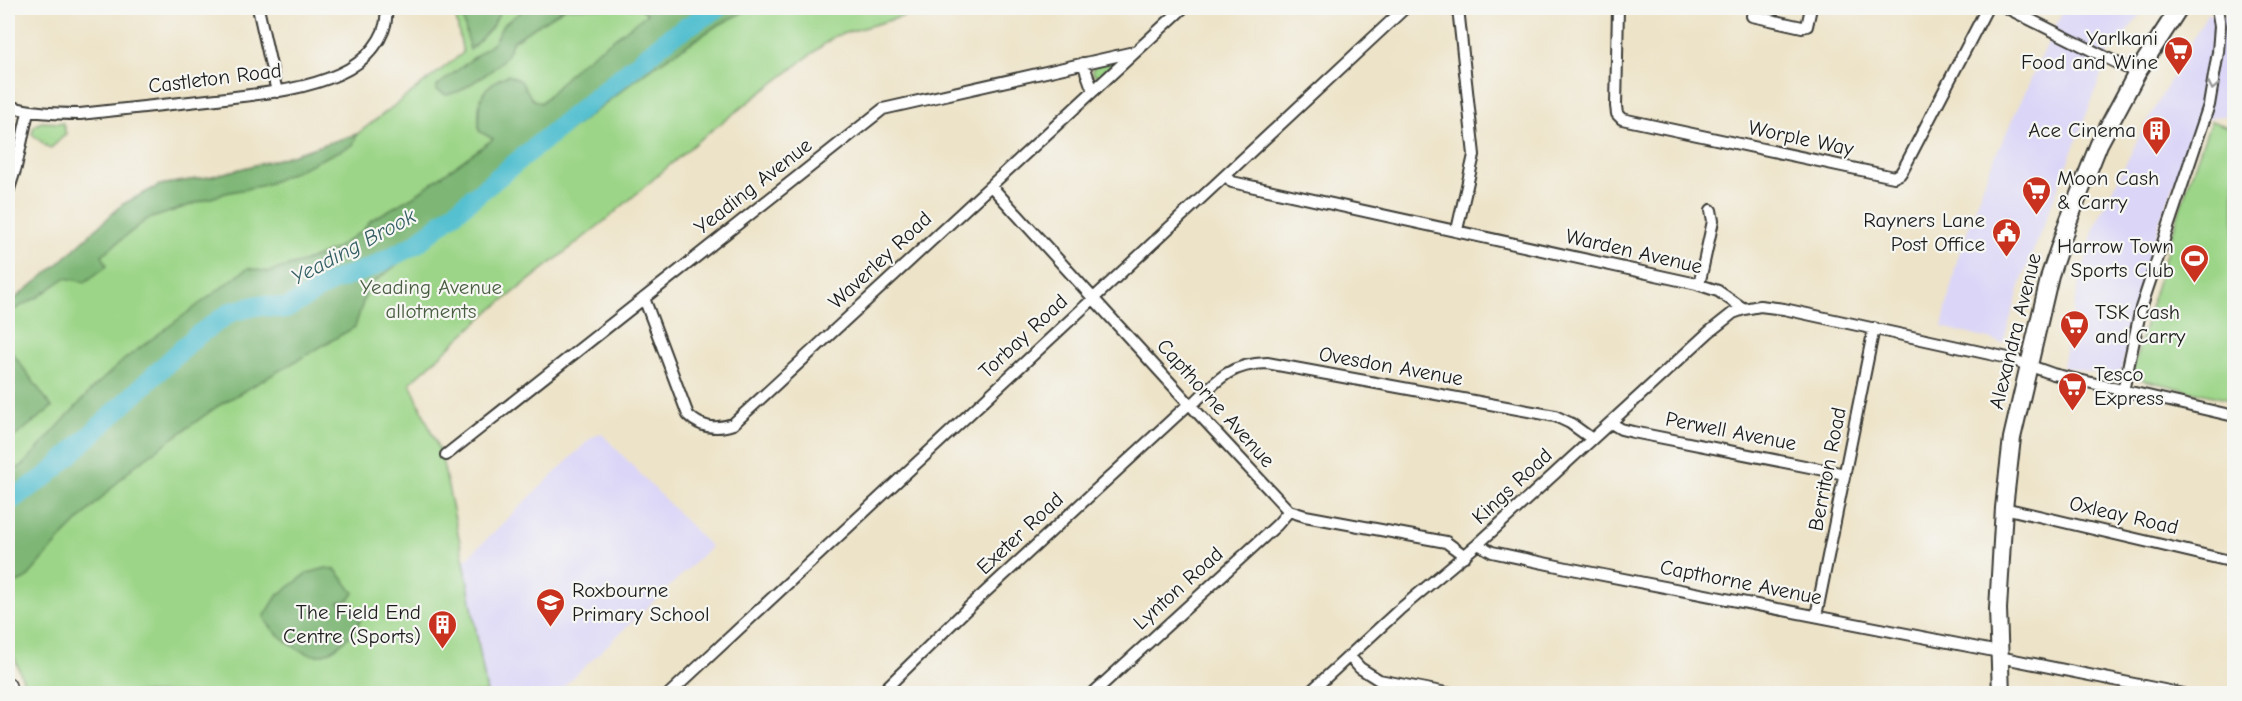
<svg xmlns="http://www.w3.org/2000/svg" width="2242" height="701" viewBox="0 0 2242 701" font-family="'Comic Neue',sans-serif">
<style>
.built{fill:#dbd6f7}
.green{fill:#9cd588;stroke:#5c7852;stroke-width:1.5}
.forest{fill:#7db674;stroke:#4c6948;stroke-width:1.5}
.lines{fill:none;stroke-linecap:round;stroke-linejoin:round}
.river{stroke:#55c0d0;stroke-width:20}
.street-casing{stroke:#3b3a36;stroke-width:14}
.secondary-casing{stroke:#3b3a36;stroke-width:18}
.primary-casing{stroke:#3b3a36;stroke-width:20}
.street{stroke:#fff;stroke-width:10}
.secondary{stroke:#fff;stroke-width:15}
.primary{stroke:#fff;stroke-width:16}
.oneway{stroke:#999}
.labels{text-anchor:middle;stroke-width:4.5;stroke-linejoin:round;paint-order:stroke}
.poi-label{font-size:21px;fill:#1c1c1c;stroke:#f6f6f2;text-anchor:end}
.street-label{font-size:21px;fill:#1c1c1c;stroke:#f6f6f2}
.park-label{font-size:21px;fill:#495d42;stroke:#f6f6f2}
.water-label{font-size:22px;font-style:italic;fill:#335e64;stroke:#f6f6f2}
</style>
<rect width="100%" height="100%" fill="#f6f6f2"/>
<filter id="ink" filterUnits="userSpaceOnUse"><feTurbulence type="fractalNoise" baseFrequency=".0167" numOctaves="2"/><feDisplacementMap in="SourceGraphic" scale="12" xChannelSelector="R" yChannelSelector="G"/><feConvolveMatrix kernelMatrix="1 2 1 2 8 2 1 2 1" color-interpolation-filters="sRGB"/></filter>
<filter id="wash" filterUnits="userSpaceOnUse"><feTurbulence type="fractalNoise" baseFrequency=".008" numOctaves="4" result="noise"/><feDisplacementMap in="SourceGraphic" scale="24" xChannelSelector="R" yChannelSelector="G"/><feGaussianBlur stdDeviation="1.35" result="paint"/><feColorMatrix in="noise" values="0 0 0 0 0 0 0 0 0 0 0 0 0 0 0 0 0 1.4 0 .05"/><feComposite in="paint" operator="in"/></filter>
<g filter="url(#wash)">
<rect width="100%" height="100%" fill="#ede3c8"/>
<path class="built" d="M 2064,8 L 2145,8 L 2122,38 L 2110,49 L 2094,95 L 2022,280 L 2003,343 L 1942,327 L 1957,260 L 1988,172 Z
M 2207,14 L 2234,18 L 2234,114 L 2200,120 L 2161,218 L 2119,378 L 2062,366 L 2077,293 L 2094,228 L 2142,131 Z
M 601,433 L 711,547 L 557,693 L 487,693 L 464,561 L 591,438 Z"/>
<path class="green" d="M 454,8 L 932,8 L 835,36 L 699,140 L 607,219 L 485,315 L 410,383 L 441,454 L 464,561 L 487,693 L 28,693 L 8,641 L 8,304 L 55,267 L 123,204 L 160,185 L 209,177 L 279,159 L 357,134 L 463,53 Z
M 1109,62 L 1112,63 L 1112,65 L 1099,77 L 1093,74 L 1092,70 L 1095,65 Z
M 2211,121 L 2234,129 L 2234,401 L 2131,377 C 2154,290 2179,205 2211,121 Z
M 41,122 L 63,123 L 66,134 L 50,149 L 32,134 L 34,126 Z"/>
<path class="forest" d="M 461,8 L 503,8 L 491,28 L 470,50 Z
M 526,8 L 565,8 L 513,41 L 505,58 L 491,71 L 460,91 L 446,95 L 437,90 L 437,86 L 494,42 L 503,25 Z
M 640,8 L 751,8 L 715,27 L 647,71 L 368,287 L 355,327 L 218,406 L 133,467 L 65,534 L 26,579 L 8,587 L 8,472 L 22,466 L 93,388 L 126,358 L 248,268 L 268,272 L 303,262 L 333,250 L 363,230 L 371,220 L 412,197 L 493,139 L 479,131 C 478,101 478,87 508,75 L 521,81 L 532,99 L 541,103 L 577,66 L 647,14 Z
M 913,8 L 944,8 L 915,17 Z
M 357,134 L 353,145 L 265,185 L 226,193 L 146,220 L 102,255 L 107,266 L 85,282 L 65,278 L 38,297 L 8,313 L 8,304 L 55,267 L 123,204 L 160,185 L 209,177 L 279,159 Z
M 8,347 L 52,407 L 8,442 Z
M 326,568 L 336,570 L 354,593 L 349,600 L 339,602 L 347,608 L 358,609 C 358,612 360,615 360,618 C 360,631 332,653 320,655 C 301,657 271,632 264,617 L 277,596 L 308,573 Z"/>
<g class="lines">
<path class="river" d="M 8,502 L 48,475 L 195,337 L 231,312 L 259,305 L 286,309 L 331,282 L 370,268 L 416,244 L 670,37 L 718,8"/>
</g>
</g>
<g filter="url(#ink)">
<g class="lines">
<defs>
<path id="street" d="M 258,8 L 277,92
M 1618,8 L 1616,106 L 1617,114 L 1622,119 L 1894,177 L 1900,174 L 1904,168 L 1987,8
M 2007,8 L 2137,73
M 1752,16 L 1802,27 L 1807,26 L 1811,8
M 1083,63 L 1093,91
M 8,106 C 32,113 55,114 80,114 C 126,109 172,104 217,99 C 257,94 302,91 339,74 C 364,63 390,37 386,8
M 1226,175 L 1232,182 L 1697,284 L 1718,291 L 1744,309
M 991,186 L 1195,410 L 1289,511 L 1305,516 L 1446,542 L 1465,556
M 8,192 L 16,167 L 28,112
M 1457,230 L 1474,155 L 1458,8
M 1699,285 L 1713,221 L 1711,210
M 644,298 L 688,415 C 701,428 715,430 733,424 L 1183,8
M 2123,391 L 2141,308 L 2209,105 L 2218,52 L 2220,26 L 2217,8
M 1191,406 C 1217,380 1229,364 1267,363 L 1555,416 L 1570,423 L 1592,439
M 1611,423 L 1621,429 L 1633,432 L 1845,474
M 446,455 L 883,109 L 1134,52
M 2004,508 L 2234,562
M 1478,544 L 1492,552 L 1567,568 L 1999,652
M 1816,616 L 1874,328
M 1349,656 L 1360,668 L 1379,680 L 1452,694
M 1999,657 L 2184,694
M 669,694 L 1405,8
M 880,694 L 967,609 L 1189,404
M 1092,694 L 1277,525 L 1289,511
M 1308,694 L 1399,610 L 1478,544 L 1709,332 L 1733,313 L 1744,309 L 1760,306 L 1784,309 L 2008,358 L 2053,374 L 2234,416"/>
<path id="secondary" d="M 8,686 L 10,694"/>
<path id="primary" d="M 2001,694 L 1998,609 L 2004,508 L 2012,438 L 2050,275 L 2068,222 L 2099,144 L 2137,73 L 2179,8"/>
</defs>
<use href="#street" class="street-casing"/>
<use href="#secondary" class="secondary-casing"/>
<use href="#primary" class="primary-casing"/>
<use href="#street" class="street"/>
<use href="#secondary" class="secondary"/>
<use href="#primary" class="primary"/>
</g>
<defs><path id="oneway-chevron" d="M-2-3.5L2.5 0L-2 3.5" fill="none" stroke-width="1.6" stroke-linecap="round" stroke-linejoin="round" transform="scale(1.5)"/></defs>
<use class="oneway" href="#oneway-chevron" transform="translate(2213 86) rotate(101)"/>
</g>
<defs>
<symbol id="supermarket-pin" viewBox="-11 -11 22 30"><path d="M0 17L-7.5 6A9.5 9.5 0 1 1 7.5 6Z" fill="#c8321e" stroke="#f6f6f2"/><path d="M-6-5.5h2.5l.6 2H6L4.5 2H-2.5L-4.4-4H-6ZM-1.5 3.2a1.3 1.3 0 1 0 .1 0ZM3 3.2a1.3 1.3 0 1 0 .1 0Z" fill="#fff"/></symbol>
<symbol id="building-pin" viewBox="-11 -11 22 30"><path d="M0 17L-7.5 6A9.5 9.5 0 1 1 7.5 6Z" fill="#c8321e" stroke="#f6f6f2"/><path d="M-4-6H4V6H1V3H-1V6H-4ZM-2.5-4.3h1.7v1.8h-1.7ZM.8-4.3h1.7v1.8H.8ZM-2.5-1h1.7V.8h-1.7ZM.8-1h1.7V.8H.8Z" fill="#fff"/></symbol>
<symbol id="civic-pin" viewBox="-11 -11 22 30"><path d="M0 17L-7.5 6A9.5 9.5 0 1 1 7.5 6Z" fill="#c8321e" stroke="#f6f6f2"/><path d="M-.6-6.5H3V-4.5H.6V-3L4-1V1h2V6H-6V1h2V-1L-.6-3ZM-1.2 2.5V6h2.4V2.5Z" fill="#fff"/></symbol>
<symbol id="stadium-pin" viewBox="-11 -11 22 30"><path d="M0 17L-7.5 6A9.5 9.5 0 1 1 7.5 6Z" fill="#c8321e" stroke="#f6f6f2"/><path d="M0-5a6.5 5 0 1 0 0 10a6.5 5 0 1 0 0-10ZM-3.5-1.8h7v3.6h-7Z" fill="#fff"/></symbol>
<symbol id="school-pin" viewBox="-11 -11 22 30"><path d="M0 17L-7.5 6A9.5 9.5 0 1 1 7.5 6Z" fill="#c8321e" stroke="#f6f6f2"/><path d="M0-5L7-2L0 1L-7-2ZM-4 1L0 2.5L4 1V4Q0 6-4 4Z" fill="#fff"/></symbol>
</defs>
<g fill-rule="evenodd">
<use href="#supermarket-pin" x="2162" y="34" width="33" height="45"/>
<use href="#building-pin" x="2140" y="114" width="33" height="45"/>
<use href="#supermarket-pin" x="2020" y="174" width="33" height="45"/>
<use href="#civic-pin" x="1990" y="216" width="33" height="45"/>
<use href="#stadium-pin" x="2178" y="242" width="33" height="45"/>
<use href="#supermarket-pin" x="2058" y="308" width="33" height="45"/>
<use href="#supermarket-pin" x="2056" y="370" width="33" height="45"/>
<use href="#school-pin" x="534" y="586" width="33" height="45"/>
<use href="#building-pin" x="426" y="608" width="33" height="45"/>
</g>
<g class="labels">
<g class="poi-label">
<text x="2158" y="45">Yarlkani<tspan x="2158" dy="24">Food and Wine</tspan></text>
<text x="2136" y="137">Ace Cinema</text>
<text x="2057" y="185" text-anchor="start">Moon Cash<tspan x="2057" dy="24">&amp; Carry</tspan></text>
<text x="1985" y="227">Rayners Lane<tspan x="1985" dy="24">Post Office</tspan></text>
<text x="2174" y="253">Harrow Town<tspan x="2174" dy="24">Sports Club</tspan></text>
<text x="2095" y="319" text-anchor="start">TSK Cash<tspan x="2095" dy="24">and Carry</tspan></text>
<text x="2094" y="381" text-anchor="start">Tesco<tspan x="2094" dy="24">Express</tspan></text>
<text x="572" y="597" text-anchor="start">Roxbourne<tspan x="572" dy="24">Primary School</tspan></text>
<text x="421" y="619">The Field End<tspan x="421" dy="24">Centre (Sports)</tspan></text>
</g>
<g class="street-label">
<text transform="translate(215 78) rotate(-7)" y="7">Castleton Road</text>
<text transform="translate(1801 138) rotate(12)" y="7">Worple Way</text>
<text transform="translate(753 186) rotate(-38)" y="7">Yeading Avenue</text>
<text transform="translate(1634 251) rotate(13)" y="7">Warden Avenue</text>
<text transform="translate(880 260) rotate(-43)" y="7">Waverley Road</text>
<text transform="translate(2015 331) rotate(-76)" y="7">Alexandra Avenue</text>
<text transform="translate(1023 336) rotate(-43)" y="7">Torbay Road</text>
<text transform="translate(1391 366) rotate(10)" y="7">Ovesdon Avenue</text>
<text transform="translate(1216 403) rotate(48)" y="7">Capthorne Avenue</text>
<text transform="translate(1731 431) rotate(11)" y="7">Perwell Avenue</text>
<text transform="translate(1827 469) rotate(-79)" y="7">Berriton Road</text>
<text transform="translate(1512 486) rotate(-43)" y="7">Kings Road</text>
<text transform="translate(2124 515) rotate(13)" y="7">Oxleay Road</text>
<text transform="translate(1020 533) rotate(-43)" y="7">Exeter Road</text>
<text transform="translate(1741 582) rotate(11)" y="7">Capthorne Avenue</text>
<text transform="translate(1178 588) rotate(-42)" y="7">Lynton Road</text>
</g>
<g class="park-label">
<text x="431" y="294">Yeading Avenue<tspan x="431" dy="24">allotments</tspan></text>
</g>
<g class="water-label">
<text transform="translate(353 246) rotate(-28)" y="8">Yeading Brook</text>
</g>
</g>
<rect width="2242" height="701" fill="none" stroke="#f6f6f2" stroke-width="30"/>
</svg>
